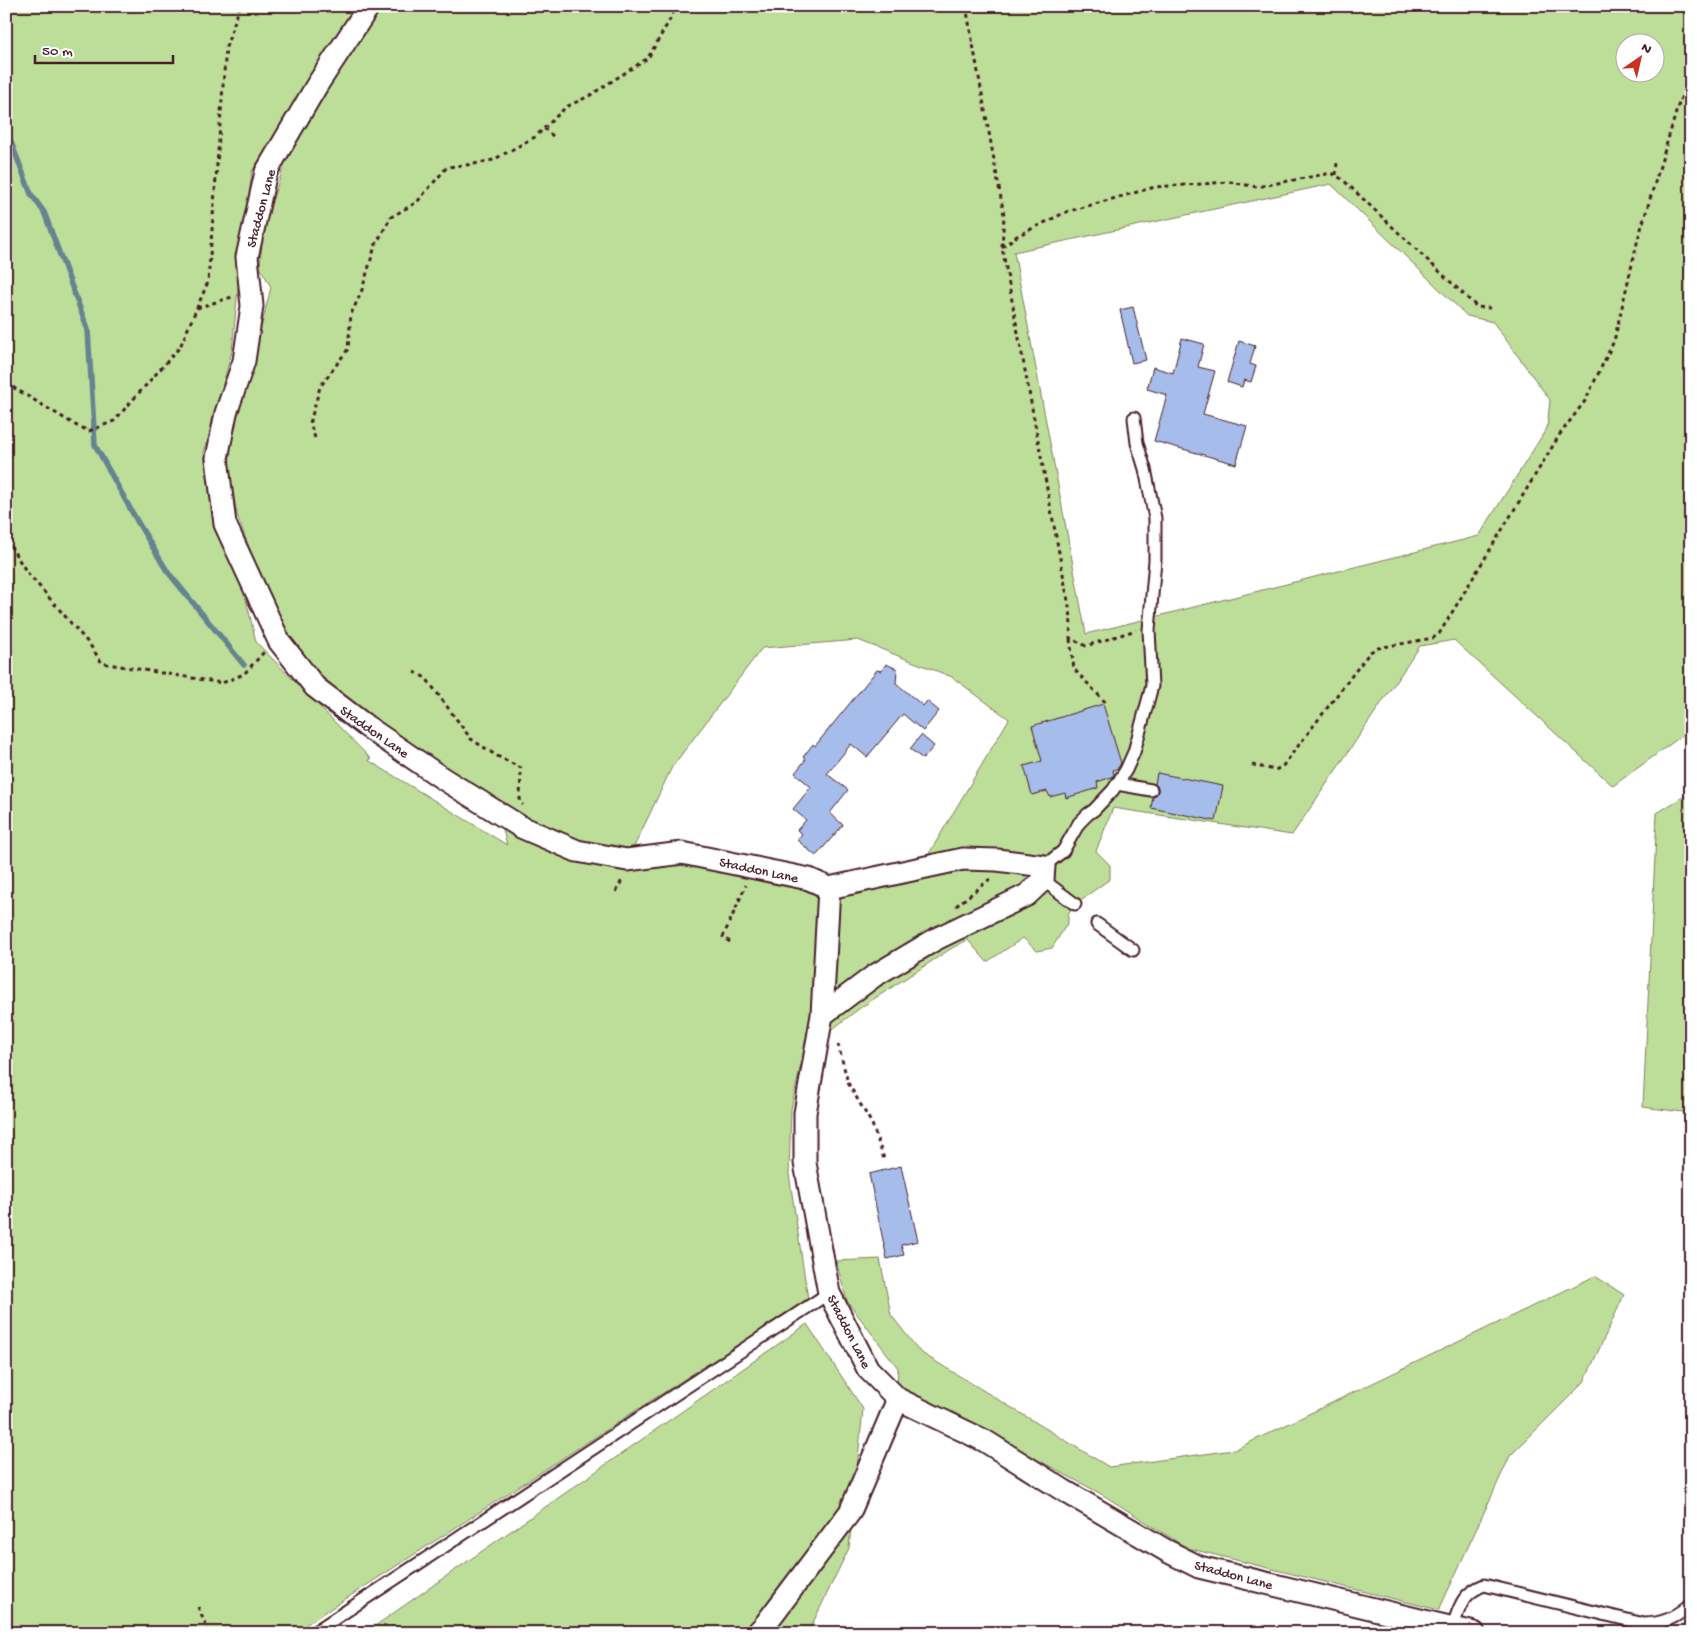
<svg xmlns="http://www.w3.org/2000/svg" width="1697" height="1639" viewBox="0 0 1697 1639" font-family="'Gochi Hand',sans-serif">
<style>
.green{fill:#bdde98;stroke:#847e62;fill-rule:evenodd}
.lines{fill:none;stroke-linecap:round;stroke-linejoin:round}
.stream{stroke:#658390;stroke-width:5.5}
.building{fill:#a6bcea;stroke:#4a1f2b}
.service-casing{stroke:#4a1f2b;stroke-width:15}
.minor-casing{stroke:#4a1f2b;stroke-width:25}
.path{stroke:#4a1f2b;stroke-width:3;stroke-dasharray:4 4;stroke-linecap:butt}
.service{stroke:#fff;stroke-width:11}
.minor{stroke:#fff;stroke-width:21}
.labels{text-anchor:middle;stroke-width:4;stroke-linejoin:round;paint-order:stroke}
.street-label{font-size:14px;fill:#4a1f2b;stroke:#fff}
</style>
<rect width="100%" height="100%" fill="#fff"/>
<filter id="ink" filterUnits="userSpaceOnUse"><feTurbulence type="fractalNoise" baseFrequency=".02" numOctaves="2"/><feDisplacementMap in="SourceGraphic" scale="10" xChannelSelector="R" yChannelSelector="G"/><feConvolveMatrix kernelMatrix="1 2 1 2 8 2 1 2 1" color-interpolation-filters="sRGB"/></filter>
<g filter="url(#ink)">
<path class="green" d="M 6,6 L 361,6 L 252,171 L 238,288 L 232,351 L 204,453 L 212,512 L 242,582 L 256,642 L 371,759 L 368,760 L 507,845 L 496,804 L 317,682 L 281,634 L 237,515 L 229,467 L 233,430 L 242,386 L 257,344 L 271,287 L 260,267 L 263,228 L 285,163 L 327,91 L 383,6 L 1691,6 L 1691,729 L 1613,786 L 1454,640 L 1420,646 L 1292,835 L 1113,808 L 1096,851 L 1110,865 L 1110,879 L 1075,904 L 1068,914 L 1068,922 L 1052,948 L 1037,951 L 1023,938 L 987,962 L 968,940 L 952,948 L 860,1008 L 804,1051 L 791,1109 L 789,1174 L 808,1299 L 293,1633 L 6,1633 ZM 1624,42 L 1654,42 L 1654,72 L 1624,72 ZM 1331,184 L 1467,316 L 1493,322 L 1550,400 L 1547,428 L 1479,536 L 1086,634 L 1014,252 ZM 858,640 L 952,677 L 1009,719 L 927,857 L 847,877 L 826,875 L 633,849 L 672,767 L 762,648 Z
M 1691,792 L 1691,1113 L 1643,1107 L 1657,813 Z
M 880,1259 L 891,1315 L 920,1352 L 1109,1467 L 1234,1450 L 1595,1276 L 1624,1295 L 1584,1382 L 1510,1456 L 1439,1610 L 1187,1548 L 1103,1495 L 992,1435 L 897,1386 L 898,1368 L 847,1301 L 836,1261 Z
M 807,1324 L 863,1409 L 849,1548 L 808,1633 L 365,1633 Z"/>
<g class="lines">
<path class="stream" d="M 6,129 L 31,194 L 44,212 L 88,330 L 95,445 L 137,521 L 167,571 L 244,665"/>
</g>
<path class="building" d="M 1133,307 L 1146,360 L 1132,363 L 1120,310 Z
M 1182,338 L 1204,344 L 1198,367 L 1215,371 L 1203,414 L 1247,426 L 1236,464 L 1154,441 L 1167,395 L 1147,389 L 1153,367 L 1173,373 Z
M 1239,341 L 1255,346 L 1250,364 L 1256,366 L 1251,382 L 1244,380 L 1242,387 L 1227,382 Z
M 886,664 L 897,669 L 896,683 L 923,706 L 927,701 L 939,711 L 923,731 L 903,714 L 867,757 L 851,744 L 827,774 L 848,790 L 830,813 L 843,825 L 816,856 L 797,840 L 802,834 L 797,830 L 806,820 L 793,809 L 811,787 L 795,773 L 806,759 L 803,757 L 813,744 L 815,746 L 877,670 L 881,671 Z
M 1103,704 L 1121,763 L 1118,768 L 1113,770 L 1114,774 L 1112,777 L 1097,782 L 1098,788 L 1066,798 L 1065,793 L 1050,797 L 1047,791 L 1032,795 L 1024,766 L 1042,761 L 1032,726 Z
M 921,735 L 934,746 L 923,759 L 910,749 Z
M 1157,773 L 1223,786 L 1216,821 L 1151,808 L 1153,797 L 1158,792 L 1158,787 L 1155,784 Z
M 901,1166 L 918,1241 L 901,1245 L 904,1255 L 887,1259 L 869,1174 Z"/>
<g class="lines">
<defs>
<path id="service" d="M 1117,784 L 1151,790
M 1044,866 L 1063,851 L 1079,823 L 1088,814 L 1094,810 L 1113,790 L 1126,770 L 1134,752 L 1152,686 L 1149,630 L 1155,560 L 1155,518 L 1145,469 L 1137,443 L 1134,418
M 1043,880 L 1075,904
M 1097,924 L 1133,950
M 1452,1628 C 1460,1607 1461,1594 1484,1585 L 1644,1624 C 1662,1624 1677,1618 1691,1604
M 313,1633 L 829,1293"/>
<path id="minor" d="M 369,6 L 317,85 L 266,172 L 247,257 L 252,306 L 244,361 L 226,413 L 217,458 L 225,524 L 279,641 L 315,687 L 366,726 L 442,778 L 521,827 L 577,851 L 627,860 L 682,853 L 809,879 L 829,888 L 822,1015 L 805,1113 L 805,1163 L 829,1293 L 868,1369 L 898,1399 L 985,1441 L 1063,1490 L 1167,1551 L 1199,1567 L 1474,1633
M 822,1015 L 874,976 L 936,939 L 1027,895 L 1043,880 L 1044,866 L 997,860 L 963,859 L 829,888
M 757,1633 L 764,1626 L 850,1512 L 898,1399"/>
</defs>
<use href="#service" class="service-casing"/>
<use href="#minor" class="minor-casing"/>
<path class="path" d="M 966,6 L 1004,215 L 1002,247 L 1071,617 L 1070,638 L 1086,646 L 1136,630
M 544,128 L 554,137
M 1336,175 L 1337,161
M 1002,247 L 1017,236 L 1066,212 L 1155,187 L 1230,182 L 1257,187 L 1331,173 L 1342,179 L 1477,307 L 1490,308
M 197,308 L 232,297
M 6,383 L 77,426 L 89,431 L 114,421 L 180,347 L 208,282 L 226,47 L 240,6
M 315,438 L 310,423 L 320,387 L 348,349 L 351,314 L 361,293 L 375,246 L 391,217 L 417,202 L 447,167 L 474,164 L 493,160 L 535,137 L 566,107 L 589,96 L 648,58 L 672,16 L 675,6
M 6,539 L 26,571 L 90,645 L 102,663 L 222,683 L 244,674 L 264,652
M 1070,639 L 1074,669 L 1106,703
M 414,672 L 426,678 L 471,739 L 497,756 L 521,768 L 520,801 L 523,805
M 1252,765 L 1275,770 L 1282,767 L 1370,652 L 1378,648 L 1433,638 L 1439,634 L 1560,434 L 1585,401 L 1614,341 L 1638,239 L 1678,106 L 1687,83
M 616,892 L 623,878
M 956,906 L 990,879
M 730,942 L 723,937 L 746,885
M 838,1044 L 848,1083 L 872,1124 L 884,1159
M 198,1607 L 209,1633"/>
<use href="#service" class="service"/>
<use href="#minor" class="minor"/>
</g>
</g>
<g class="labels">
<g class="street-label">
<text transform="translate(260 208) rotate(-75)" y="5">Staddon Lane</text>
<text transform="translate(375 731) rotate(35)" y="5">Staddon Lane</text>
<text transform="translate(759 869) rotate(12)" y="5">Staddon Lane</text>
<text transform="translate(850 1331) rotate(63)" y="5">Staddon Lane</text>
<text transform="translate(1234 1574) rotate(15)" y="5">Staddon Lane</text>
</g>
</g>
<rect width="1697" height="1639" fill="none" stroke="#fff" stroke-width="25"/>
<rect x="12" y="12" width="1672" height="1614" fill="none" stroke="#4a1f2b" stroke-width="2" filter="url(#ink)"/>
<g transform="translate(1640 58) rotate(34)"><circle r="24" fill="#ffffff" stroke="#b7a5aa"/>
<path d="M0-4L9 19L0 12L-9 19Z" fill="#c8321e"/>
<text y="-8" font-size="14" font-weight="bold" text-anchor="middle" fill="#4a1f2b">N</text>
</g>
<path d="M35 55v8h138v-8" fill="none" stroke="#4a1f2b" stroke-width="2.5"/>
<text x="42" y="55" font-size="15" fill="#4a1f2b" stroke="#ffffff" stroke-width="4" paint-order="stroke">50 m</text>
</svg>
